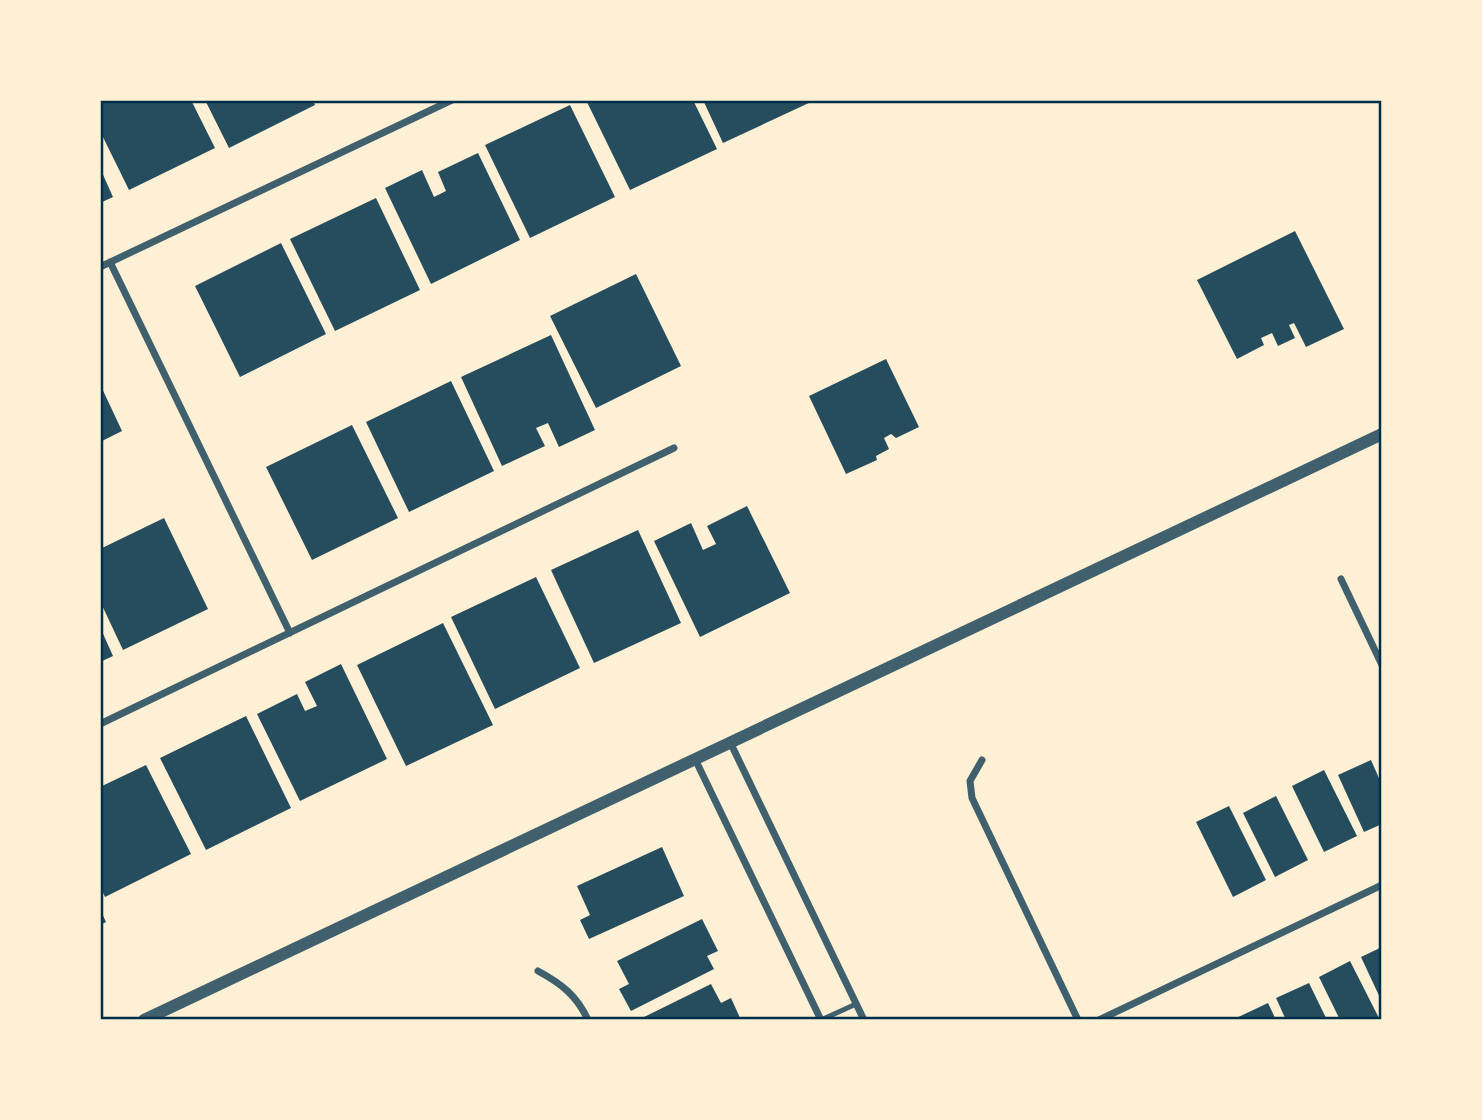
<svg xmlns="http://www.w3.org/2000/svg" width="1482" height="1120" viewBox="0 0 1482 1120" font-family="'Alegreya Sans',sans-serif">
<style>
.building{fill:#264d5e}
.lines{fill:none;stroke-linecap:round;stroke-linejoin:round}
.service{stroke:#3f606c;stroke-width:5}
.minor{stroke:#3f606c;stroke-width:7}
.tertiary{stroke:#3f606c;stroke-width:12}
.neatline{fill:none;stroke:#003049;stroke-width:2.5}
</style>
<rect width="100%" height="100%" fill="#fdf0d5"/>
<path class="building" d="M 100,100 L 191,100 L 215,148 L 129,190 L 100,131 Z
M 205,100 L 313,100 L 315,105 L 229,148 Z
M 586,100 L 693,100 L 717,149 L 630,190 Z
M 703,100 L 810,100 L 811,102 L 723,143 Z
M 570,105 L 615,197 L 530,238 L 485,145 Z
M 478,153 L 520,240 L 431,284 L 385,188 L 422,170 L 434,197 L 446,191 L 438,172 Z
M 100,168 L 113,197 L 100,203 Z
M 376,198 L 420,290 L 335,331 L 290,239 Z
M 1295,231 L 1344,329 L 1306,347 L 1294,323 L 1289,325 L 1295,338 L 1278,346 L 1272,333 L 1261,338 L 1264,345 L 1237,359 L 1197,280 Z
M 281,243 L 326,334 L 240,377 L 195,286 Z
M 636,274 L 681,366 L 596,408 L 550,316 Z
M 551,335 L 595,430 L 559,447 L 548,423 L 536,428 L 545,446 L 502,466 L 461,377 Z
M 886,359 L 919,427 L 896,438 L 891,434 L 884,438 L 889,449 L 876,456 L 877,460 L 846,474 L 809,396 Z
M 451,381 L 494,471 L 409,512 L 366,422 Z
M 100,384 L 122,431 L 100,442 Z
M 352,425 L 398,518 L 312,560 L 266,467 Z
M 747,506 L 790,593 L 700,637 L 654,541 L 691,523 L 703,550 L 716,544 L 707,526 Z
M 164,518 L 208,609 L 123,650 L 100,601 L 100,549 Z
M 638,530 L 681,623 L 594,663 L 551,570 Z
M 536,577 L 580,668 L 495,709 L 451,617 Z
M 443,623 L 493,725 L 406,766 L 357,665 Z
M 100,627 L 113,656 L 100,662 Z
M 341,664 L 387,759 L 300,801 L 257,714 L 297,694 L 305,711 L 317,706 L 305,682 Z
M 246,716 L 291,808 L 206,850 L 160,758 Z
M 1371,760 L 1382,785 L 1382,824 L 1364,832 L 1338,775 Z
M 146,765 L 191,854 L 105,897 L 100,886 L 100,787 Z
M 1324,770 L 1357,836 L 1324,852 L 1292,786 Z
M 1276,796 L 1308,860 L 1275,877 L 1243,813 Z
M 1229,806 L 1266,880 L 1233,897 L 1196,822 Z
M 662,847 L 684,896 L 589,939 L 580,920 L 590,915 L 577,886 Z
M 100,909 L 106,922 L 100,925 Z
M 702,919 L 718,951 L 707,956 L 714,969 L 631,1011 L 619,989 L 629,984 L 617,961 Z
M 1382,947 L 1382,1002 L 1361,957 Z
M 1350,961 L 1380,1020 L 1340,1020 L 1319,977 Z
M 1309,983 L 1327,1020 L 1286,1020 L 1276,998 Z
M 711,984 L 721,1003 L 731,998 L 741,1020 L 643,1020 L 642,1018 Z
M 1268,1003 L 1276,1020 L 1232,1020 Z"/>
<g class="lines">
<path class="service" d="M 821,1020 L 856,1004"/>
<path class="minor" d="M 110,262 L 290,633
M 100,267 L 452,100
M 1341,579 L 1382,665
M 100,724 L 674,448
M 731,744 L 864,1020
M 982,760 L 970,781 L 972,798 L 1078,1020
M 696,761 L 821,1020
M 538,971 C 562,984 577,996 588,1020
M 1099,1020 L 1382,885"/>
<path class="tertiary" d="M 144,1020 L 1382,434"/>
</g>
<rect width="1482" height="1120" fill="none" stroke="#fdf0d5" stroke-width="203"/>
<rect x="102" y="102" width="1278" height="916" class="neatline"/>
</svg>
